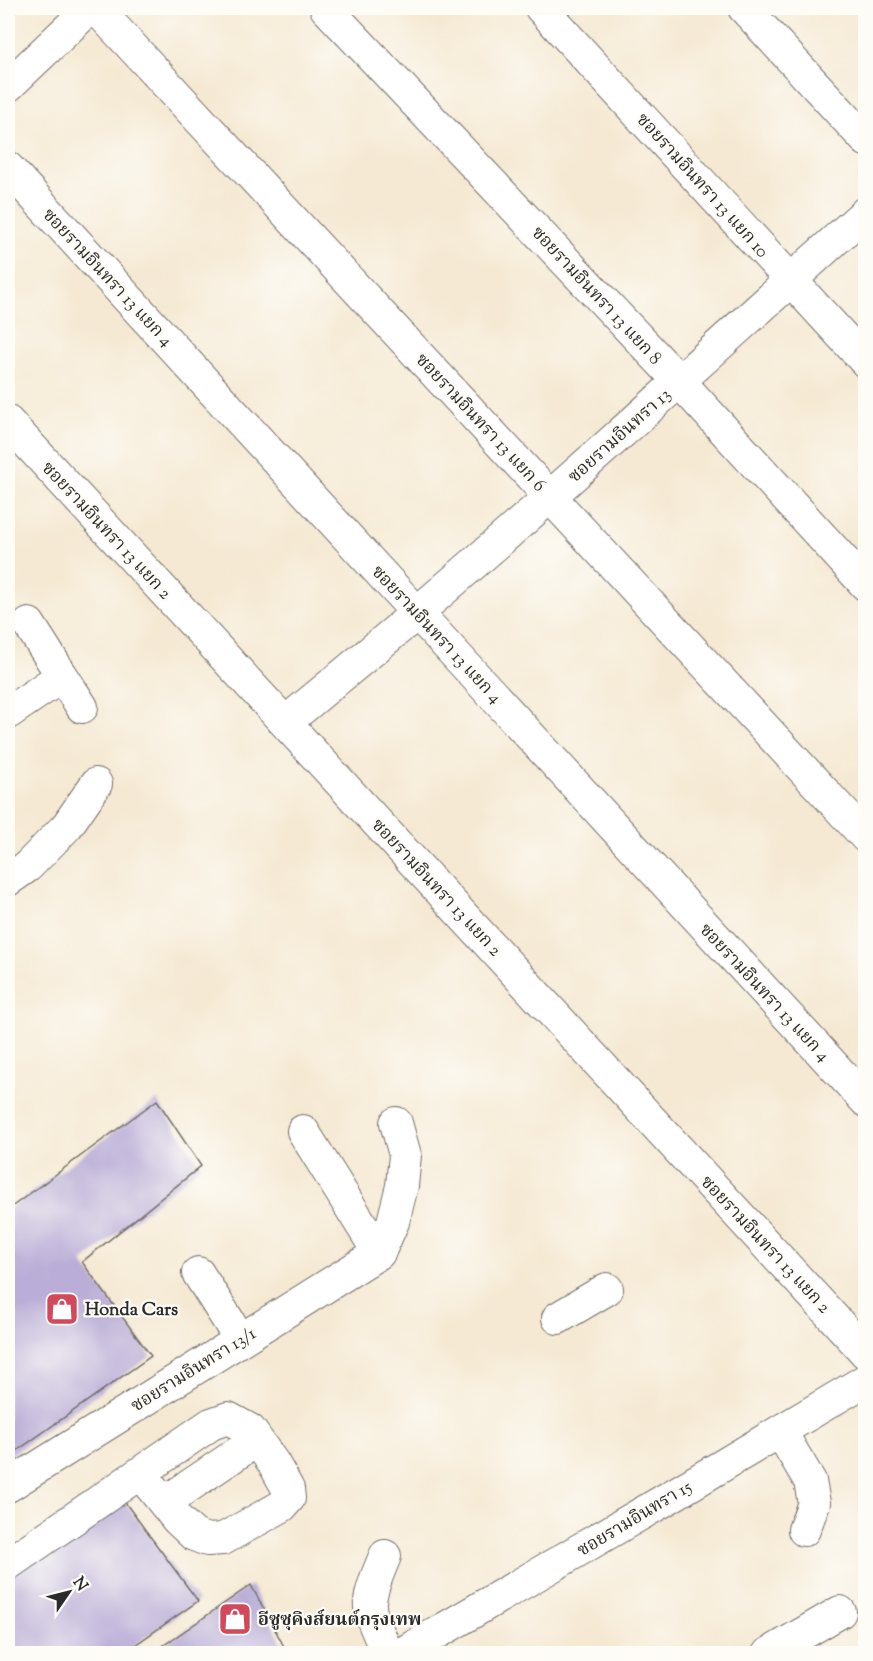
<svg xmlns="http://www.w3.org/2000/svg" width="873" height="1661" viewBox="0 0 873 1661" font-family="'Sorts Mill Goudy','Noto Serif Thai',serif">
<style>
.building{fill:#baadd7}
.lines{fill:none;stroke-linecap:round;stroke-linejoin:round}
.minor-casing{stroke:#726e66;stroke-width:34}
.minor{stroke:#fff;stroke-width:32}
.labels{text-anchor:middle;stroke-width:4.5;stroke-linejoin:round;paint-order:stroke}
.street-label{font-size:18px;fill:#2b2b2b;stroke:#fdfcf7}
.poi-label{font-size:18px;font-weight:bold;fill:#2b2b2b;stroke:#fdfcf7;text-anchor:start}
</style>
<rect width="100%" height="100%" fill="#fdfcf7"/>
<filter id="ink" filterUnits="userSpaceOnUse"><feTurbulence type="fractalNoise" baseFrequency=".0167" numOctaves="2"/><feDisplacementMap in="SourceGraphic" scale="12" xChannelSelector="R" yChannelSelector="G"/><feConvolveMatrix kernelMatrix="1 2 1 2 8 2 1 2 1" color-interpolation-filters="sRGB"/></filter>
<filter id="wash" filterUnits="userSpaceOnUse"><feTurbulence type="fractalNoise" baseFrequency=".008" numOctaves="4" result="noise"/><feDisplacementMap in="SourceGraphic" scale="24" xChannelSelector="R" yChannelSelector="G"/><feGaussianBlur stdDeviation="1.35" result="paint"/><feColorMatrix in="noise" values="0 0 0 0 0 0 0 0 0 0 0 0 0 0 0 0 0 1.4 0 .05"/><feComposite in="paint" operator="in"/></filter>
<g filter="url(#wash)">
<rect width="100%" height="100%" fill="#f5e9d3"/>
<g id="blocks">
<path class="building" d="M 157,1100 L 201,1166 L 82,1262 L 151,1356 L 8,1457 L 8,1205 L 10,1208 Z
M 118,1493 L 198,1601 L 122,1654 L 8,1654 L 8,1571 Z
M 251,1585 L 288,1654 L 151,1654 Z"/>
</g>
</g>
<g filter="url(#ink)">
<use href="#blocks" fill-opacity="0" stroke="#726e66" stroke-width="1.5"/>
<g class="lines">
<defs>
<path id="minor" d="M 96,8 L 866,837
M 326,8 L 679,381 L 866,585
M 541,8 L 866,362
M 744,8 L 866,140
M 8,86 L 90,8
M 8,168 L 866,1101
M 8,422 L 866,1353
M 29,624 L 82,707
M 8,713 L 62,676
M 286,722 C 330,685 375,649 418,612 C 570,481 718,346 866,212
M 8,880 L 28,866 L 67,826 L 96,784
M 303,1131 L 379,1253
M 379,1253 L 393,1222 L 402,1186 L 405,1155 L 396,1123
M 198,1273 L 240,1339
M 558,1318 L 607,1289
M 780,1431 L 810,1481 L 814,1503 L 804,1530
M 8,1486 L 379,1253
M 164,1503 L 257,1440
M 385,1556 C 379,1571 372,1585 370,1601 C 368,1615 382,1640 388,1654
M 8,1564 L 211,1424 L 228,1418 L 250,1430 L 274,1464 L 288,1489 L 289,1498 L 282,1506 L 223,1539 L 207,1540 L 194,1535 L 177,1519 L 140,1473
M 401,1654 L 663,1501 L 866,1380
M 768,1654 L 840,1612"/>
</defs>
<use href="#minor" class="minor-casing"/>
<use href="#minor" class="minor"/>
</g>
</g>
<defs>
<symbol id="shop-square" viewBox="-11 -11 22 22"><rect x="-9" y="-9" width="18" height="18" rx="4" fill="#d1495b" stroke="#fdfcf7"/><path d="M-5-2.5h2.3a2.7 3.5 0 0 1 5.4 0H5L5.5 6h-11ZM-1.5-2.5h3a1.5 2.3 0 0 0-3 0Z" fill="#fff"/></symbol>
</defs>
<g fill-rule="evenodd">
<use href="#shop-square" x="43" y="1290" width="38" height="38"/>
<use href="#shop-square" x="216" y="1600" width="38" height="38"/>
</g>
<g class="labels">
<g class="street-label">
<text transform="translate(703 185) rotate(48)" y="6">ซอยรามอินทรา 13 แยก 10</text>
<text transform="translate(108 277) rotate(47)" y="6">ซอยรามอินทรา 13 แยก 4</text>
<text transform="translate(597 295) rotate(47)" y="6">ซอยรามอินทรา 13 แยก 8</text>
<text transform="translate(481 422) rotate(47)" y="6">ซอยรามอินทรา 13 แยก 6</text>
<text transform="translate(619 435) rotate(-42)" y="6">ซอยรามอินทรา 13</text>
<text transform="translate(107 530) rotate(47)" y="6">ซอยรามอินทรา 13 แยก 2</text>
<text transform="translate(437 634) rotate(47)" y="6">ซอยรามอินทรา 13 แยก 4</text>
<text transform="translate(437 887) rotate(47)" y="6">ซอยรามอินทรา 13 แยก 2</text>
<text transform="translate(765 992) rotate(47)" y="6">ซอยรามอินทรา 13 แยก 4</text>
<text transform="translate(766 1244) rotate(47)" y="6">ซอยรามอินทรา 13 แยก 2</text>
<text transform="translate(193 1369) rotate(-32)" y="6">ซอยรามอินทรา 13/1</text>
<text transform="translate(634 1518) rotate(-31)" y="6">ซอยรามอินทรา 15</text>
</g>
<g class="poi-label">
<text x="85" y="1315">Honda Cars</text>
<text x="258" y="1625">อีซูซุคิงส์ยนต์กรุงเทพ</text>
</g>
</g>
<rect width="873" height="1661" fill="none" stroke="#fdfcf7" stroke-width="30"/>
<g transform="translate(69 1592) rotate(55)" stroke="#fdfcf7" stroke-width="4.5" paint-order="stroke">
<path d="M0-4.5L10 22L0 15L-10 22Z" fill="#2b2b2b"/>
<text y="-9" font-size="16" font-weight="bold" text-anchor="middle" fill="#2b2b2b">N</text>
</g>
</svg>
